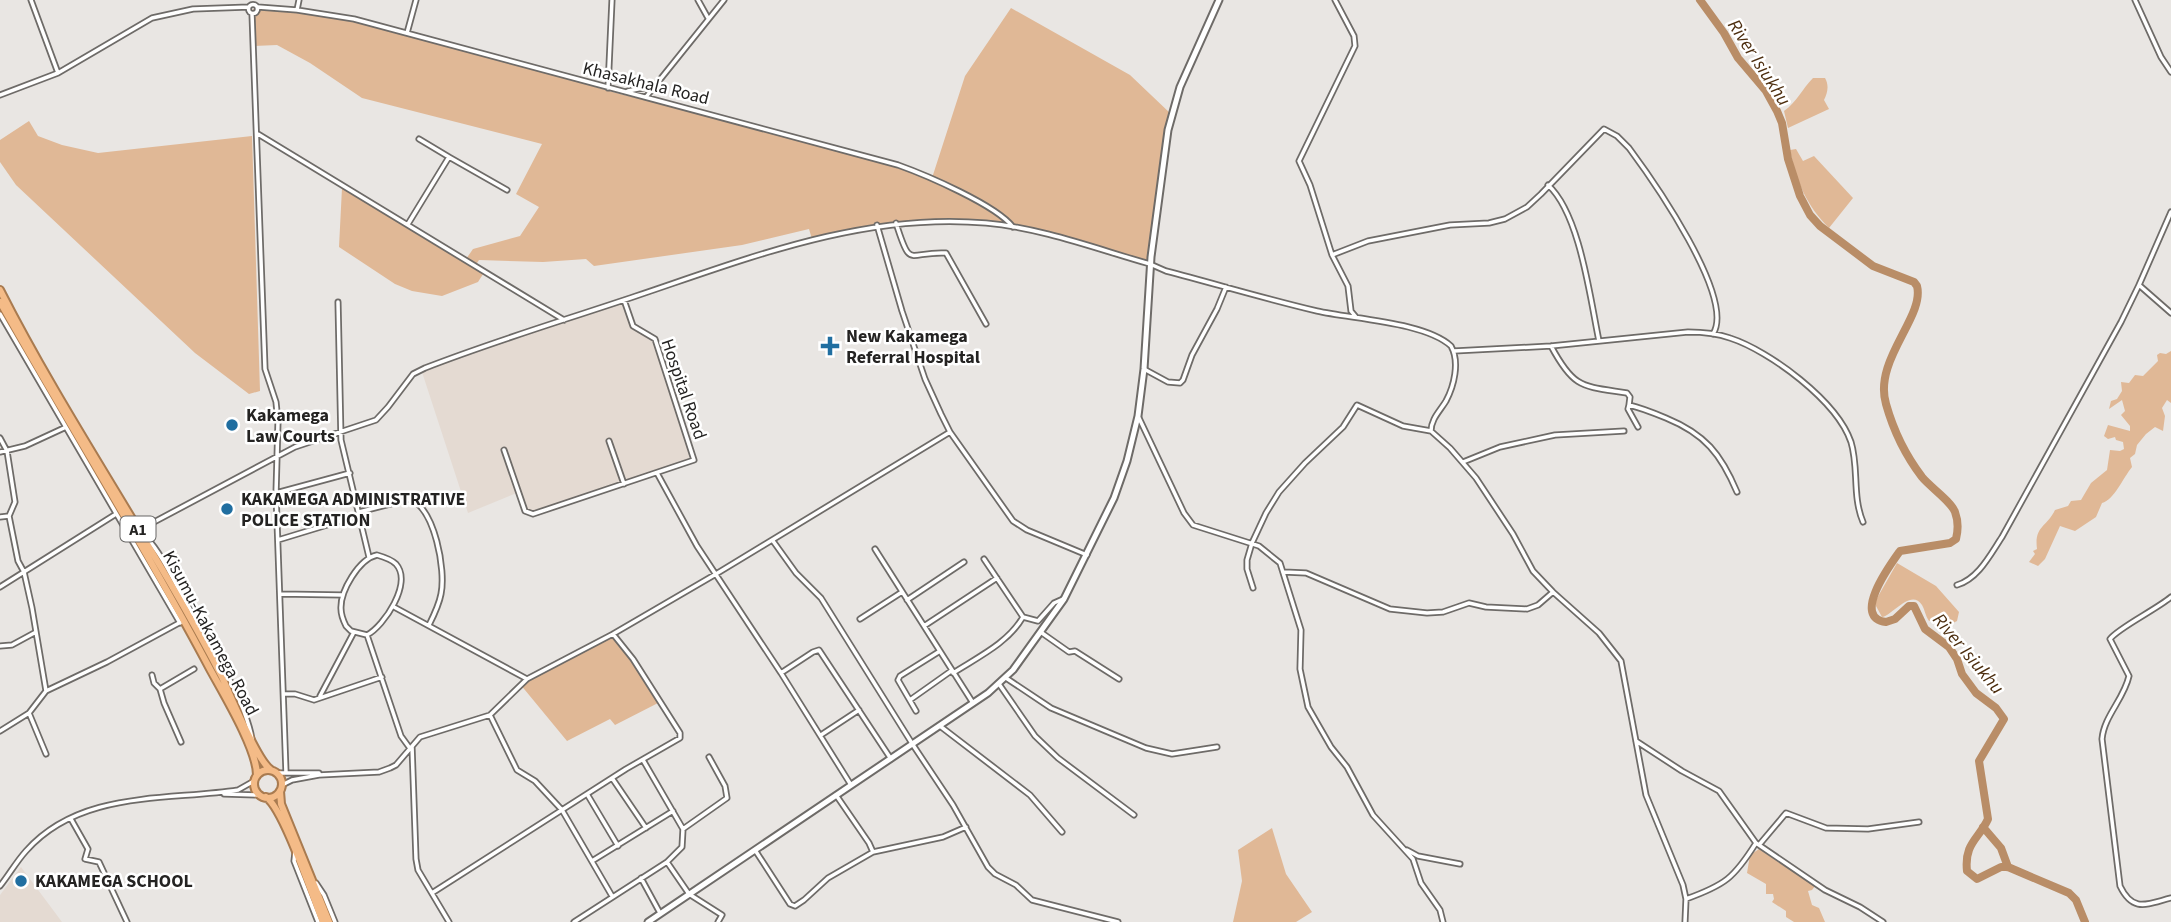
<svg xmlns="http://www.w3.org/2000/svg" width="2171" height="922" viewBox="0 0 2171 922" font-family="'Source Sans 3',sans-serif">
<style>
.built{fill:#e4dad2}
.green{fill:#e0b896}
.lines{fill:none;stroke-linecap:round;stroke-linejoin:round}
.river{stroke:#b98d67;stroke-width:8}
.minor-casing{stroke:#6e6b68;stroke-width:7}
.secondary-casing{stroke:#6e6b68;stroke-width:9}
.trunk-casing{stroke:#a97b50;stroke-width:10}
.minor{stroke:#fff;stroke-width:3.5}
.secondary{stroke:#fff;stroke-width:5}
.trunk{stroke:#f4bb87;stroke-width:6}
.poi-dot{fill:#206ea0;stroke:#fff;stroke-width:2.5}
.labels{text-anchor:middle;stroke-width:5;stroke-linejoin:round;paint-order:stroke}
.shield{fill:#fff;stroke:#666564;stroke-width:2}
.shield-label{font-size:16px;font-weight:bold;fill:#242322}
.street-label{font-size:18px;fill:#242322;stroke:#fff}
.poi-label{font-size:18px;font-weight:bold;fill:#242322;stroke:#fff;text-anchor:start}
.water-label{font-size:19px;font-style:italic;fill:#4d2e0f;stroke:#fff}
</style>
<rect width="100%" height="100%" fill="#e9e6e3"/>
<path class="built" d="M 623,301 L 631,324 L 654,339 L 693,460 L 534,513 L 526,511 L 519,492 L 468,513 L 421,369 Z
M 21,867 L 62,922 L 0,922 L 0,895 Z"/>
<path class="green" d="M 1011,8 L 1130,75 L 1171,114 L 1150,264 C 1106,251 1061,235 1015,226 C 948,212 878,225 812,239 L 809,229 L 742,245 L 594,266 L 586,259 L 543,262 L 479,260 L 475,266 L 485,271 L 478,282 L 442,296 L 412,291 L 395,284 L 339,247 L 342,188 L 464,262 L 473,249 L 520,236 L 539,207 L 516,194 L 542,144 L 362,98 L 310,63 L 277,45 L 253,46 L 253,9 C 375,16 492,58 609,91 C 636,99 664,103 692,110 C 773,129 853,152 932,178 L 965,76 Z
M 1813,78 L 1825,78 C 1829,85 1828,92 1824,100 L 1829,109 L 1788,128 L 1784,111 C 1797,102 1802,89 1813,78 Z
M 29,121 L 38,136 L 62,145 L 98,153 L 252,136 L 260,391 L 249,394 L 195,353 L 16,185 L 0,162 L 0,140 Z
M 1796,149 L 1803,161 L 1814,156 L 1853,198 L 1829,228 C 1807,206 1796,181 1790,150 Z
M 2171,351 L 2171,403 L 2167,400 L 2162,408 L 2165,416 L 2163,431 L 2155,427 L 2146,434 L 2137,445 L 2135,454 L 2130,458 L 2132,467 C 2123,478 2114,500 2102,503 L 2096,517 L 2075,531 L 2060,526 L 2045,559 L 2038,566 L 2029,562 L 2035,554 L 2033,551 L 2037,549 C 2034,526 2047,527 2055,510 L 2068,506 L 2071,501 L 2081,500 L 2091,483 L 2107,470 L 2110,450 L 2120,451 L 2124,449 L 2123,442 L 2116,440 L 2115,437 L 2108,439 L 2104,436 L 2108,425 L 2130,431 L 2130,426 L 2121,415 L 2125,411 L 2122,400 L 2109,409 L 2111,401 L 2117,399 L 2122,391 L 2121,382 L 2129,383 L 2135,375 L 2143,376 L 2158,361 L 2157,355 L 2160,353 L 2166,354 Z
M 1897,563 L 1936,586 L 1959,612 L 1957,621 L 1953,623 L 1945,619 L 1929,621 C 1925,615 1925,610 1922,605 C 1911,588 1893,615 1882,617 L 1876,606 L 1876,600 Z
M 613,634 L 660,702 L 615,725 L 610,719 L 567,741 L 520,684 Z
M 1272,828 L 1286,874 L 1312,912 L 1296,922 L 1233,922 L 1242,881 L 1238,850 Z
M 1759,849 L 1815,886 L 1812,890 L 1808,891 L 1812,905 L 1819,908 L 1825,922 L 1794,922 L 1786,917 L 1786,911 L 1772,902 L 1774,899 L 1773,894 L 1766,894 L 1766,884 L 1747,873 L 1750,855 Z"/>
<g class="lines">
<path class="river" d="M 1700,0 L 1724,33 L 1738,58 L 1766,91 L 1777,111 L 1782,123 L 1788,159 L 1800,196 L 1810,215 L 1820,226 L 1873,266 L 1914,282 L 1917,286 C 1925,317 1873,360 1886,404 C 1893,429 1906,456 1922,477 C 1930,487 1951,501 1955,512 C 1958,520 1958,531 1956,539 L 1950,543 L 1900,551 C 1890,565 1851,618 1886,622 L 1895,619 L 1909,606 L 1914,606 L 1925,629 L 1949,647 L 1957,659 L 1962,674 L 1976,693 L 1996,708 L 2004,719 L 1979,761 L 1988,819 C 1979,839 1964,843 1967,871 L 1977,879 L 2001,867 L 2008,867 L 2069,893 L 2076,900 L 2085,922
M 1983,827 L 2001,848 L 2008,867"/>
<defs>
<path id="minor" d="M 31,0 L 58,73
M 698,0 L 708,18
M 1335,0 L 1354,36 L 1355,46 L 1299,161 L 1310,185 L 1332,255 L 1348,286 L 1351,311 L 1356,317
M 2135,0 L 2161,57 L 2171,72
M248.5 9a4.5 4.5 0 1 1 9 0a4.5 4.5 0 1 1-9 0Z
M 258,7 L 297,10 L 354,19 L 898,165 C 926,175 996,205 1013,227
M 297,10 L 299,0
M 252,14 L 265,369 L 276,402 L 278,422 L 276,493 L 286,773
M 407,33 L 416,0
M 608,88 L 612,0
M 628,91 L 653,86
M 0,95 L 58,73 L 152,18 L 193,9 L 249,7
M 646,97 L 724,0
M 258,134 L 564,320
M 419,139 L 449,157
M 1548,185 C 1580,214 1590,298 1599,341
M 2171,212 L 2139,285 L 2171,313
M 896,223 C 911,271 908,251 946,253 L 986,324
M 408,224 L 449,157 L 507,190
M 877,225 L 902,311 L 925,379 L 941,414 L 950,432 L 1013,521 L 1027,530 L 1087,555
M 1332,255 L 1368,241 L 1450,225 L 1489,223 L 1505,219 L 1527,207 L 1541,194 L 1604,129 L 1617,136 L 1629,148 C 1652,179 1736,298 1713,334
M 338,302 L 341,440 L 369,557
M 0,314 L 180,623
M 1551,346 C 1574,389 1582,386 1627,393 L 1630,397 L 1629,405
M 1454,351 L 1551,346 L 1688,332 C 1702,332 1716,333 1730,338 C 1770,351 1837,401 1851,442 C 1859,468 1852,496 1863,522
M 1144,369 L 1168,382 L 1180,383 L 1183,380 L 1192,355 L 1217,309 L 1226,287
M 1139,418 L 1184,513 L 1193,525 L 1259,546 L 1280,563 L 1301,630 L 1300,669 L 1308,707 L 1331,747 L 1347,767 L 1373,815 L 1413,859 L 1421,883 L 1440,910 L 1443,922
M 1638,427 L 1628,409 L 1629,405 C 1642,408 1654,413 1666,418 C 1705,434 1721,454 1737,492
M 0,438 L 7,451 L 15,502 L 9,516 L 18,561 L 24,572 L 32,608 L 46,691
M 609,441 L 624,484
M 504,450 L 525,511 L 533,514 L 694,460 L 655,339 L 633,326 L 624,300
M 0,452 L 25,446 L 64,428
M 1463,462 L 1500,447 L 1555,435 L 1624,431
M 657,473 L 697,546 L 781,673 L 851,785
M 276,493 L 350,473
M 359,512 L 410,499 C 435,509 446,570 441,594 C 439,605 434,615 429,625
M 0,517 L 9,516
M 140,531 L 139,530 L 295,447 L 376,420 L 388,407 L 413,374 L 425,368 C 494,341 565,320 636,296 C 749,258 864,212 986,223 C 1042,228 1097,249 1150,264 L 1166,271 C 1216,284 1266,299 1317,311 C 1352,319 1425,322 1451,346 C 1460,362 1454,386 1446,401 C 1440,411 1431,419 1431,431 L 1450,448 L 1476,478 L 1513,534 L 1533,571 L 1553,592 L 1599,633 L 1621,661 L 1646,795 L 1683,885 L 1686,899 L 1685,922
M 146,537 C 161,553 172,577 183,597 C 205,635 245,698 252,739
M 278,540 L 360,515
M 773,541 L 796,573 L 821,598 L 913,745 L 953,805 L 988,867 L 995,874 L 1016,885 L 1032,900 L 1118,922
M 875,549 L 973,703
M 377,555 C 384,557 391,559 396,564 C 413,583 384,626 367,635 L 351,631 L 346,626 C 343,620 341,615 341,609 C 340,591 359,559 377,555 Z
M 984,559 L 1023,617 L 1038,621 L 1054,603 L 1063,599
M 1284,572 L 1306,573 L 1390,609 L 1427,613 L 1443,612 L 1469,603 L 1486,607 L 1527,609 L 1538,605 L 1553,592
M 1957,585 C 1978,579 1990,555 2002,537 L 2121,322 L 2139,285
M 0,587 L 116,514
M 1253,588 L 1247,569 L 1247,560 L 1252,543 L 1266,513 L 1279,492 L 1305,463 L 1343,427 L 1357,405 L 1403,426 L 1431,431
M 280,594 L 343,595
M 2171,597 C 2157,609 2118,628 2110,639 L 2129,676 C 2124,699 2104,716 2102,739 L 2120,886 C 2133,913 2147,904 2171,898
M 907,600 L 964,562
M 394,607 L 527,679
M 860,619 L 902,592
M 924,626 L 997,578
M 1042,633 L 1069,652 L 1075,651 L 1119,679
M 367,635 L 401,736 L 409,747
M 0,646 L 12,645 L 36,632
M 781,673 L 813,652 L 819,650 L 891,759
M 953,673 C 978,657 1008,643 1023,617
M 152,675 L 154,683 L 160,689
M 1006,678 L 1051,708 L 1146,748 L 1172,754 L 1217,747
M 999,684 L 1035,736 L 1058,758 L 1134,815
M 284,694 L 295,694 L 314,700 L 382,677
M 320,696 L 354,632
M 910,700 L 951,671
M 916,711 L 898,680 L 900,676 L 940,651
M 29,713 L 46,754
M 490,715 L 517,770 L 535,781 L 562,810 L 612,896
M 940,726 L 1030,795 L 1062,832
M 0,731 L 29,713 L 46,691 L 107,662 L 179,623
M 821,735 L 859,710
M 1636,741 L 1682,771 L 1719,791 L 1756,843 L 1825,890 L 1860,907 L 1883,922
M 181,742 L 164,703 L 160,689 L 194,669
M 412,746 L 416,859 L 418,870 L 449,922
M 277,773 L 319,773
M 612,778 L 646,828
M 282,785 L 292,780 L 319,775 L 379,772 L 390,768 L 396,765 L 420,737 L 490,715 L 527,679 L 613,634 L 716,574 L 950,432
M 224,794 L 260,795
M 587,794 L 618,846
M 836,795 L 869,843 L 873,852 L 943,837 L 966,827
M 71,819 L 88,849 L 85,859 L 99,862 L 127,922
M 683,829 L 727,798 L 725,786 L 709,757
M 1759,845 L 1786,813 L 1826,828 L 1868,829 L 1919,822
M 755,850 L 790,904 L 795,906 L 804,900 L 828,878 L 873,852
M 1407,850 L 1418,856 L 1460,864
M 295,852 L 294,861 L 318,922
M 592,861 L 673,811
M 667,862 L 689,894 L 722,915 L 718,922
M 641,878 L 660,913
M 316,883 L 324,895 L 335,922
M 0,886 C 9,875 16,862 26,851 C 80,790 166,801 238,790 L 254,781
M 432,893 L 626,769 L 680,738 L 680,733 L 633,659 L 613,634
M 1686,899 C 1725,885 1734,878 1756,843
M 574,922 L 667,862 L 682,847 L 683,829 L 643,760"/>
<path id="secondary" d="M 648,922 L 988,693 L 1013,670 L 1064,599 L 1114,498 L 1127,461 L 1138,416 L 1144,369 L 1151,257 L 1168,130 L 1180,87 L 1219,0"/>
<path id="trunk" d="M 0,290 C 67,422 154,545 222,677 C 231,697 257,761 271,770
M 0,302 C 69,425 144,544 210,669 C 223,693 257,749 257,775
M254 784a14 14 0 1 1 28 0a14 14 0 1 1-28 0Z
M 280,791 L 281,804 L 329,922
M 266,797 C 284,809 313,898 323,922"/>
</defs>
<use href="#minor" class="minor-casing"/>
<use href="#secondary" class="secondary-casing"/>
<use href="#trunk" class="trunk-casing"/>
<use href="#minor" class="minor"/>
<use href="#secondary" class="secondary"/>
<use href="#trunk" class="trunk"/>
</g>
<g class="poi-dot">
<path d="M826.5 335.5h7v7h7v7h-7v7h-7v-7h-7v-7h7z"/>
<circle cx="232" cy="425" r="7"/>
<circle cx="227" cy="509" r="7"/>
<circle cx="21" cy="881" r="7"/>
</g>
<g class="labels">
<rect class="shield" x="120.5" y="516.5" width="35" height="25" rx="5"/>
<g class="shield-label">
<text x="138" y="535">A1</text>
</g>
<g class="street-label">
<text transform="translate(646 83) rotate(14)" y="6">Khasakhala Road</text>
<text transform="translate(684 389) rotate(71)" y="6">Hospital Road</text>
<text transform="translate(211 633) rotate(62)" y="6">Kisumu-Kakamega Road</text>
</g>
<g class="poi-label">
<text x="846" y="342">New Kakamega<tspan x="846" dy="21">Referral Hospital</tspan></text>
<text x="246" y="421">Kakamega<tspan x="246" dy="21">Law Courts</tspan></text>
<text x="241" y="505">KAKAMEGA ADMINISTRATIVE<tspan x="241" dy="21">POLICE STATION</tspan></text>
<text x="35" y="887">KAKAMEGA SCHOOL</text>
</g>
<g class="water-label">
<text transform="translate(1760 62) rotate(57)" y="7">River Isiukhu</text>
<text transform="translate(1969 653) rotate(50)" y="7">River Isiukhu</text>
</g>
</g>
</svg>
